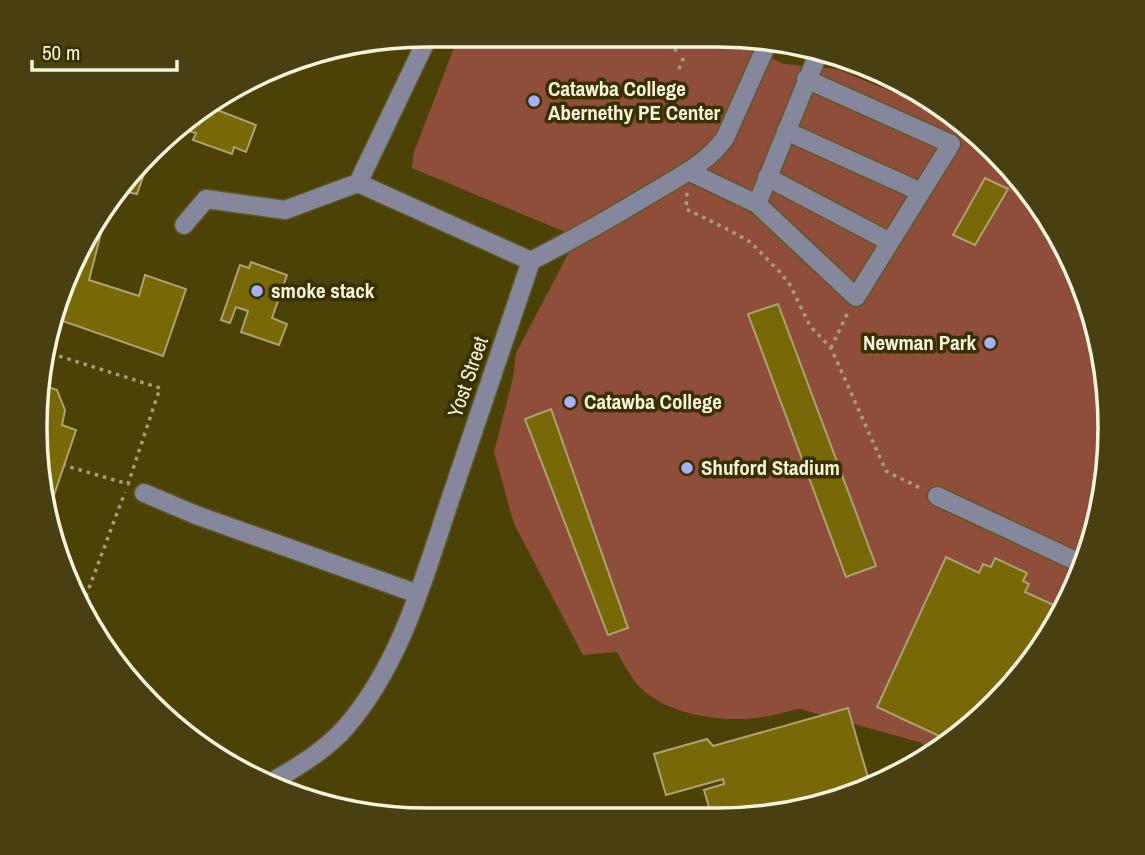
<svg xmlns="http://www.w3.org/2000/svg" width="1145" height="855" viewBox="0 0 1145 855" font-family="'Archivo Narrow',sans-serif">
<style>
.built{fill:#4d4205}
.green{fill:#8f4e39}
.building{fill:#786807;stroke:#aca273;stroke-width:2}
.lines{fill:none;stroke-linecap:round;stroke-linejoin:round}
.minor-casing{stroke:#60582b;stroke-width:21}
.path{stroke:#a59e7b;stroke-width:3.5;stroke-dasharray:3.5 5;stroke-linecap:butt}
.minor{stroke:#85889c;stroke-width:18}
.poi-dot{fill:#a7b0fc;stroke:#393000;stroke-width:2.5}
.labels{text-anchor:middle;stroke-width:7;stroke-linejoin:round;paint-order:stroke}
.poi-label{font-size:21px;font-weight:bold;fill:#f8f3db;stroke:#393000;text-anchor:start}
.street-label{font-size:21px;fill:#f8f3db;stroke:#393000}
.rim{fill:none;stroke:#f8f3db;stroke-width:3.5}
</style>
<rect width="100%" height="100%" fill="#433a09"/>
<path class="built" d="M 428,35 L 743,36 L 819,48 L 936,101 L 1029,189 L 1097,326 L 1107,479 L 1057,624 L 956,739 L 868,790 L 769,817 L 401,819 L 326,807 L 232,768 L 116,666 L 56,554 L 36,454 L 42,351 L 76,254 L 150,150 L 231,88 L 326,48 Z"/>
<path class="green" d="M 459,35 L 725,36 L 784,64 L 837,69 L 953,117 L 1029,189 L 1097,326 L 1107,479 L 1057,624 L 956,739 L 935,751 L 919,742 L 800,709 C 789,710 780,714 769,716 C 728,724 666,717 637,684 C 629,675 623,662 617,652 L 583,655 L 514,524 L 494,452 L 513,378 L 516,353 L 577,237 L 412,168 L 414,152 Z"/>
<path class="building" d="M 207,106 L 256,125 L 246,152 L 234,147 L 232,154 L 193,140 L 196,133 L 185,130 L 189,120 Z
M 148,152 L 151,154 L 137,194 L 121,191 Z
M 985,178 L 1008,189 L 975,245 L 953,235 Z
M 107,210 L 89,280 L 139,296 L 145,275 L 186,289 L 163,356 L 54,318 L 76,254 Z
M 251,262 L 287,275 L 272,318 L 287,324 L 279,345 L 241,332 L 248,311 L 236,307 L 230,323 L 221,320 L 240,265 L 249,268 Z
M 778,304 L 876,566 L 846,577 L 748,314 Z
M 40,384 L 57,390 L 65,410 L 62,425 L 76,430 L 51,504 L 46,503 L 36,454 Z
M 551,409 L 628,628 L 608,635 L 525,419 Z
M 946,557 L 979,573 L 983,564 L 991,567 L 995,558 L 1027,573 L 1023,581 L 1029,584 L 1025,592 L 1058,607 L 1043,640 L 952,742 L 877,707 Z
M 848,708 L 871,788 L 868,790 L 769,817 L 712,817 L 704,790 L 724,784 L 723,779 L 666,795 L 654,754 L 707,739 L 713,746 Z"/>
<g class="lines">
<defs>
<path id="minor" d="M 429,35 L 358,183 L 531,261
M 786,131 L 921,192
M 688,171 L 757,204 L 820,49
M 767,177 L 890,242
M 757,204 L 856,297 L 951,144 L 806,79
M 184,225 L 206,199 L 285,210 L 358,183
M 144,493 L 196,515 L 418,594
M 937,496 L 1078,562
M 270,783 C 297,767 325,751 346,727 C 402,662 424,577 451,497 C 478,418 504,340 531,261 C 574,239 616,215 657,190 C 682,175 708,162 725,138 L 769,40"/>
</defs>
<use href="#minor" class="minor-casing"/>
<path class="path" d="M 666,46 L 681,52
M 679,69 L 685,54
M 687,193 L 686,209 L 731,231 L 750,242 L 779,271 L 790,285 L 810,326 L 831,348 L 886,471 L 922,489
M 831,348 L 848,312
M 43,351 L 160,388 L 128,484 L 63,465
M 83,604 L 125,492"/>
<use href="#minor" class="minor"/>
</g>
<g class="poi-dot">
<circle cx="534" cy="101" r="7"/>
<circle cx="257" cy="291" r="7"/>
<circle cx="990" cy="343" r="7"/>
<circle cx="570" cy="402" r="7"/>
<circle cx="687" cy="468" r="7"/>
</g>
<g class="labels">
<g class="poi-label">
<text x="548" y="96">Catawba College<tspan x="548" dy="24">Abernethy PE Center</tspan></text>
<text x="271" y="298">smoke stack</text>
<text x="976" y="350" text-anchor="end">Newman Park</text>
<text x="584" y="409">Catawba College</text>
<text x="701" y="475">Shuford Stadium</text>
</g>
<g class="street-label">
<text transform="translate(468 377) rotate(-71)" y="7">Yost Street</text>
</g>
</g>
<path d="M0 0H1145V855H0ZM427 47H718A380 380 0 0 1 1098 427V428A380 380 0 0 1 718 808H427A380 380 0 0 1 47 428V427A380 380 0 0 1 427 47Z" fill="#484012" fill-rule="evenodd"/>
<path class="rim" d="M427 47H718A380 380 0 0 1 1098 427V428A380 380 0 0 1 718 808H427A380 380 0 0 1 47 428V427A380 380 0 0 1 427 47Z"/>
<path d="M32 60v10h145v-10" fill="none" stroke="#f8f3db" stroke-width="3.5"/>
<text x="42" y="60" font-size="21" fill="#f8f3db" stroke="#393000" stroke-width="5" paint-order="stroke">50 m</text>
</svg>
